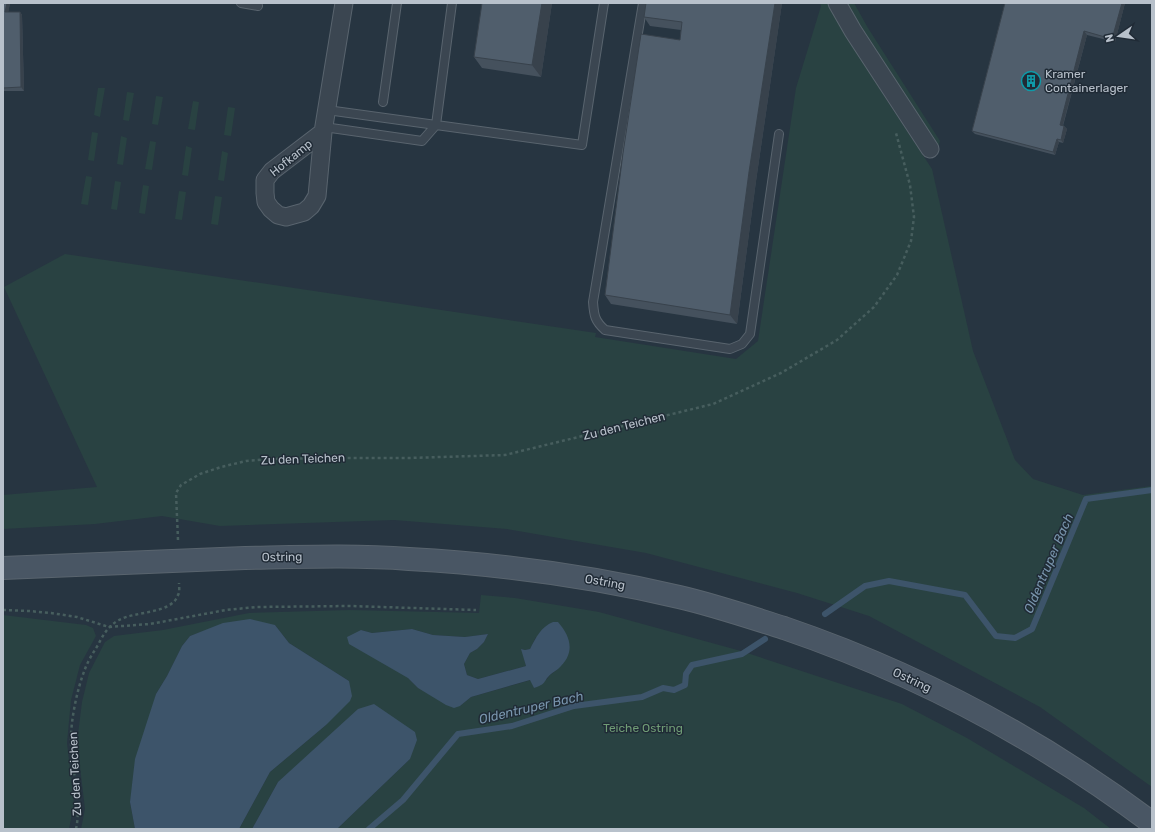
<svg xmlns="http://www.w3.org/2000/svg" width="1155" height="832" viewBox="0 0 1155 832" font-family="Rubik,sans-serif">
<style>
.green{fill:#294242;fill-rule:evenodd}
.water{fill:#3d546a}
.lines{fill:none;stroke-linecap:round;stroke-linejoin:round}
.stream{stroke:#3d546a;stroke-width:6}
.lane-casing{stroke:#59646e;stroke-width:10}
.street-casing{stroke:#59646e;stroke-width:19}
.secondary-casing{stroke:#59646e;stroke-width:24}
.path{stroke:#475e5e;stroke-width:2.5;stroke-dasharray:3 3;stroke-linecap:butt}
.lane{stroke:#3b4651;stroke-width:8}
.street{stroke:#3b4651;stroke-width:17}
.secondary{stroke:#495664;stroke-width:22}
.wall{fill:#45515d}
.shaded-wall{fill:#38424c}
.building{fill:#505e6c;stroke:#38424c}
.labels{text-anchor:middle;stroke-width:3;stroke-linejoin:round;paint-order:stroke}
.poi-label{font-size:12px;fill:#b8c1cb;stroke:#202b36;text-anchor:start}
.street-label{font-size:12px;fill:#b8c1cb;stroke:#202b36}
.park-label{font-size:12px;fill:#6f9c75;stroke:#202b36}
.water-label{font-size:13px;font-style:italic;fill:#7995ad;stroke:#202b36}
</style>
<rect width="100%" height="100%" fill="#273541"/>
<path class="green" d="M 820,3 L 832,3 L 881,82 L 884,96 L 932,169 L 973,351 L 1015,460 L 1033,479 L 1083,495 L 1152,486 L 1152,787 L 1040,707 L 869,616 L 797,593 L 646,553 L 507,529 L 394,520 L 220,526 L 162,516 L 95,524 L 3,529 L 3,495 L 97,487 L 4,287 L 65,254 L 596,333 L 595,337 L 736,359 L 758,341 L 796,88 L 821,6 Z
M 845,3 L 854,3 L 868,28 L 940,141 L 938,148 Z
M 98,88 L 105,88 L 100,117 L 94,115 Z
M 127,92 L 134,93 L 129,121 L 123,120 Z
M 156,96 L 163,97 L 158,125 L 152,124 Z
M 193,101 L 199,102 L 195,130 L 188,129 Z
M 228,107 L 235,108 L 231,136 L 224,135 Z
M 92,132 L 98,133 L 94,161 L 88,160 Z
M 121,136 L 127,138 L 123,165 L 117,164 Z
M 150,141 L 156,142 L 152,170 L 145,169 Z
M 186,146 L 192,148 L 188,176 L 182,175 Z
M 222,151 L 228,153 L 224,181 L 218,180 Z
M 86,176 L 92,177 L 88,205 L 81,204 Z
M 115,181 L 121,182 L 117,210 L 111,209 Z
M 143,185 L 149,186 L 145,214 L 139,213 Z
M 179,191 L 186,192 L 182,220 L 175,219 Z
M 215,196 L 222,197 L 218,225 L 211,224 Z
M 481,595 L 515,598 L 599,612 L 741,651 L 902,704 L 967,738 L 1084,808 L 1111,829 L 337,829 L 410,759 L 278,782 L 252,829 L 239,829 L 270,772 L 326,725 L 349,681 L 289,643 L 275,625 L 204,631 L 190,636 L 182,646 L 167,676 L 156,694 L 130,802 L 135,829 L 81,829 L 85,809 L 77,742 L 82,702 L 89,673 L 105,642 L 114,636 L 163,630 L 249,613 L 350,610 L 479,613 ZM 412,629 L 433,635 L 466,637 L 488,634 L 484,642 L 477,649 L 470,653 L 464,664 L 467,675 L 478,679 L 526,666 L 522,649 L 525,650 L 530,649 L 536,637 L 558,669 L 550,675 L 547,679 L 534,688 L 531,680 L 471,697 L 460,706 L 418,688 L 361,630 L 372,633 Z
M 3,615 L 86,625 L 93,628 L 96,636 L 80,665 L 71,700 L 67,743 L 74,803 L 69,829 L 3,829 Z"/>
<path class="water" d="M 250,619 L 275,625 L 289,643 L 349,681 L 352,696 L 350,701 L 326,725 L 270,772 L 239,829 L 135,829 L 130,802 L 135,759 L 156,694 L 167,676 L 182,646 L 190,636 L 223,623 Z
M 553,622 L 558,622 C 572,638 575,654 558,669 C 556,671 553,672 551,674 C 543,681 547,684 534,688 L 530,680 L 471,697 L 460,706 L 454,708 L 446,705 L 418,688 L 408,678 L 349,644 L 347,637 L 361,630 L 372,633 L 412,629 L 433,635 L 465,637 L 488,634 L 484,642 L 477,649 L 470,653 L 464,664 L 467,675 L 478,679 L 526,666 L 521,649 L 525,650 L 530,649 C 536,637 541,627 553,622 Z
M 374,704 L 415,732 L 417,740 L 410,759 L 337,829 L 252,829 L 278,782 L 358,709 Z"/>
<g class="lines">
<path class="stream" d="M 825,614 L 865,586 L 889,581 L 965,595 L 996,636 L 1015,638 L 1032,629 L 1086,499 L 1152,490
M 369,829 L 403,800 L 458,734 L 512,726 L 574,706 L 642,697 L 663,688 L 674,690 L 685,685 L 686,674 L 692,665 L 742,654 L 765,639"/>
<defs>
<path id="lane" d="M 241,3 L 258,6
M 643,3 L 593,302 C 594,316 595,321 605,330 L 730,349 L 742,344 L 750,334 L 779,134
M 383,102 L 397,3
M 327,110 L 436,125 L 452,3
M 324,127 L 422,141 L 436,125 L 582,145 L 604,3"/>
<path id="street" d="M 837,3 L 853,31 L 930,149
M 323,132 L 272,171 L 265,180 L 265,193 L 266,202 L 271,209 L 278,215 L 286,217 L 304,212 L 311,206 L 317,196 L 323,132 L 344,3"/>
<path id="secondary" d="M 3,568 C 84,564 165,561 245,558 C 300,557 355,555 409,559 C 500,564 590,576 679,597 C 714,605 749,617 784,628 C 916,673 1040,739 1152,823"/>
</defs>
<use href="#lane" class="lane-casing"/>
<use href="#street" class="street-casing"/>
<use href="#secondary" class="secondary-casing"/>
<path class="path" d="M 178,540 L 176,493 L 181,485 L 200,474 L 221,467 L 246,461 L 271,459 L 326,458 L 409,458 L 505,455 L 713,404 L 781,373 L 837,340 L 874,307 L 897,275 L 911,241 L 914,217 L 910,185 L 896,133
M 3,610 L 29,611 L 51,613 L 77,617 L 109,627 L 150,624 L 226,610 L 256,607 L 350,606 L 476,610
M 76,829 C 82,801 72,773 71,744 C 70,723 77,689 85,669 C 88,661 93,653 98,645 C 103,635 108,626 119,620 C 135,611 172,614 178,595 C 180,592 179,586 179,583"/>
<use href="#lane" class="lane"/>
<use href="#street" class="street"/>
<use href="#secondary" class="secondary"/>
</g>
<path class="wall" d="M 3,3 L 10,3 L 8,12 L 20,12 L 22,15 L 24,91 L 3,91 Z
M 552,3 L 541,77 L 482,68 L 474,57 Z
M 782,3 L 756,181 L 737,324 L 611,304 L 605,295 L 680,40 L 681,30 L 650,26 L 644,17 Z
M 1005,3 L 1125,3 L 1115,42 L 1087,35 L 1063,126 L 1064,126 L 1067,129 L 1063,143 L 1059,142 L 1055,155 L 975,134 L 972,131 Z"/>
<path class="shaded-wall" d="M 7,3 L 10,3 L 8,15 L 5,12 Z
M 542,3 L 552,3 L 541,77 L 532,65 Z
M 775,3 L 782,3 L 756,181 L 737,324 L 730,315 L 749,172 Z
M 1122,3 L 1125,3 L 1115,42 L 1112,39 Z
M 20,12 L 22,15 L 24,91 L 21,87 Z
M 1084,31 L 1087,35 L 1062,128 L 1060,125 Z
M 1064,126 L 1067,129 L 1063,143 L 1061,140 Z
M 1057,139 L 1059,142 L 1055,155 L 1053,152 Z"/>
<path class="building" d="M 3,3 L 7,3 L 5,12 L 20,12 L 21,87 L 3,88 Z
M 482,3 L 542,3 L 532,65 L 474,57 Z
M 646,3 L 775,3 L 749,172 L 730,315 L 605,295 L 623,153 L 641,34 L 680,40 L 682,22 L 644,17 Z
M 1005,3 L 1122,3 L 1112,39 L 1084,31 L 1060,125 L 1064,126 L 1061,140 L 1057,139 L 1053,152 L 972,131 Z"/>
<defs>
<symbol id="building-ring" viewBox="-11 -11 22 22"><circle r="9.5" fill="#202b36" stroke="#0f9aa8" stroke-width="1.5"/><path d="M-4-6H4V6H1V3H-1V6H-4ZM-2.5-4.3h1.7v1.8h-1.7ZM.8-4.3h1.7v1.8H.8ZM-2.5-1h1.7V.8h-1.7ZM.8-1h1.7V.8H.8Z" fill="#0f9aa8"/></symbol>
</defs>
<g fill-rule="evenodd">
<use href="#building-ring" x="1020" y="70" width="22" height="22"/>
</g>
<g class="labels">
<g class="poi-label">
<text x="1045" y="78">Kramer<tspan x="1045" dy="14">Containerlager</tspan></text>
</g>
<g class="street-label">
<text transform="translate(291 158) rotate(-39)" y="4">Hofkamp</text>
<text transform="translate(624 426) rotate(-14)" y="4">Zu den Teichen</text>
<text transform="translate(303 459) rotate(-2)" y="4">Zu den Teichen</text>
<text transform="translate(282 557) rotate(-1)" y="4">Ostring</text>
<text transform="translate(605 582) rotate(10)" y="4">Ostring</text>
<text transform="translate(912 680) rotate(25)" y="4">Ostring</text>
<text transform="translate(75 774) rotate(-93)" y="4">Zu den Teichen</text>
</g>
<g class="park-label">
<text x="643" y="732">Teiche Ostring</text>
</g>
<g class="water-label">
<text transform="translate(1048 563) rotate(-67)" y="5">Oldentruper Bach</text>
<text transform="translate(531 707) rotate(-13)" y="5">Oldentruper Bach</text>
</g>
</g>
<rect width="1155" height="832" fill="none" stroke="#b8c1cb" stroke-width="8"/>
<g transform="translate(1119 36) rotate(257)" stroke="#202b36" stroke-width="3" paint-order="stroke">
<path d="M0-3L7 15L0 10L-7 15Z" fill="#b8c1cb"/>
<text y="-6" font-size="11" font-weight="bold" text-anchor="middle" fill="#b8c1cb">N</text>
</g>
</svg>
